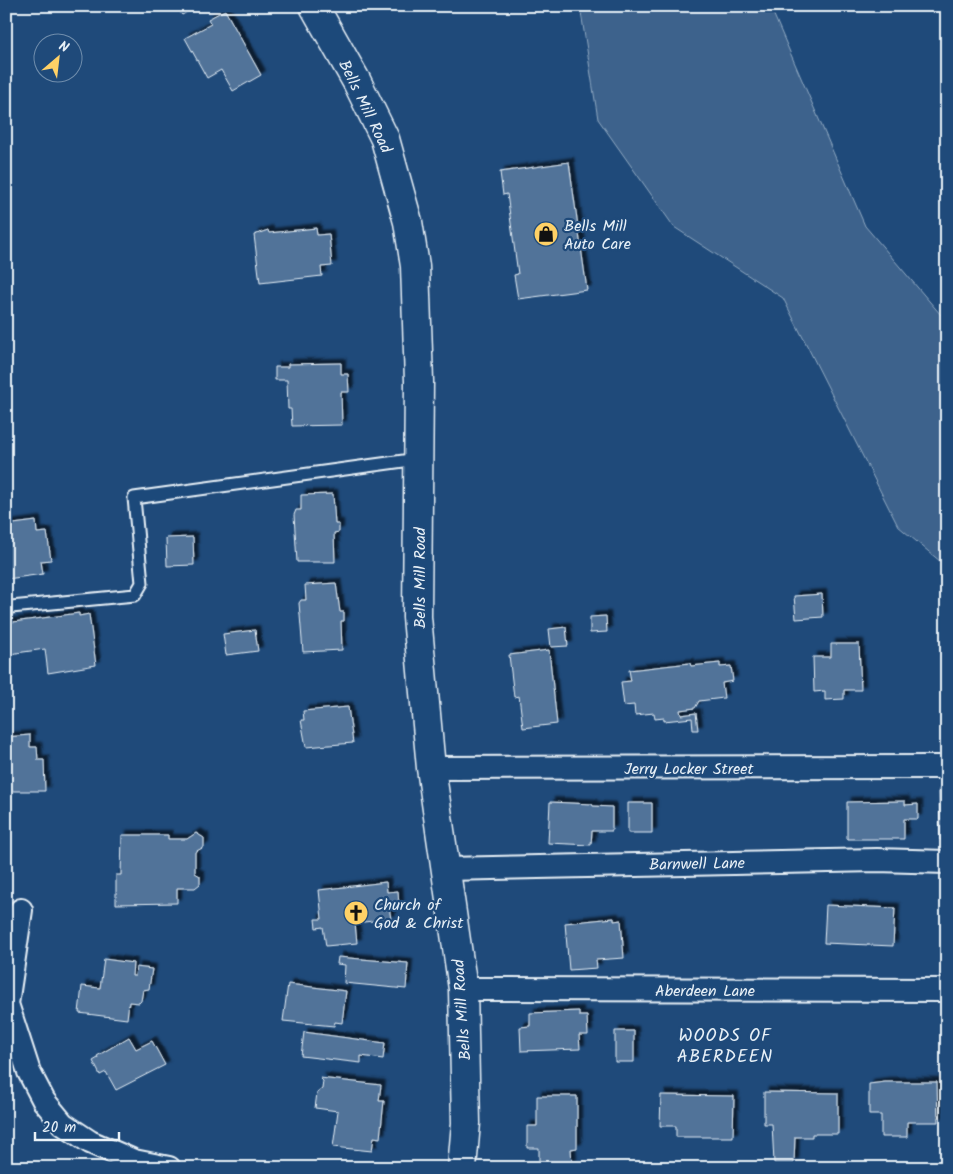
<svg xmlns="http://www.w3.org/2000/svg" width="953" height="1174" viewBox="0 0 953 1174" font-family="Kalam,sans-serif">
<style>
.green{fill:#3c628c;stroke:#92aac2}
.building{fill:#517399;stroke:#e8f1f8;filter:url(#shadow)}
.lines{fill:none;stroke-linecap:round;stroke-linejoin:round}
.lane-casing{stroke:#e8f1f8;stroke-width:15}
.street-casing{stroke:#e8f1f8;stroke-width:26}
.secondary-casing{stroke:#e8f1f8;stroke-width:31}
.lane{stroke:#1f4a7a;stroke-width:11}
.street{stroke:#1f4a7a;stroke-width:22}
.secondary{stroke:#1f4a7a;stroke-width:28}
.labels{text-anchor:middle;stroke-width:4.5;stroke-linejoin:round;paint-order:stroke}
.street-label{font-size:16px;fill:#e8f1f8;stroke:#1f4a7a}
.poi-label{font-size:16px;fill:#e8f1f8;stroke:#1f4a7a;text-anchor:start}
.neighbourhood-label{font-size:18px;letter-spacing:1px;fill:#e8f1f8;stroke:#1f4a7a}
</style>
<defs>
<filter id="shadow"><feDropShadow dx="4.5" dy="-4.5" stdDeviation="1" flood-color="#0009"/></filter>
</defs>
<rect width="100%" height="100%" fill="#1f4a7a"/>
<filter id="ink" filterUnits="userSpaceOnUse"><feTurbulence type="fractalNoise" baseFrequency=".02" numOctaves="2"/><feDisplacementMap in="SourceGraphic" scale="10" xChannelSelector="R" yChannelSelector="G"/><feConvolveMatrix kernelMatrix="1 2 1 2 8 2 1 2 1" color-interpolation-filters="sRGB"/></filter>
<g filter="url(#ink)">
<path class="green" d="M 580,6 L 770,6 L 865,226 L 947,322 L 947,567 L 898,526 L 783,298 L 674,227 L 598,119 Z"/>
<path class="building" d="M 176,6 L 197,6 L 182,15 Z
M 225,10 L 261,75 L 233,91 L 221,70 L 207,78 L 185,38 L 211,24 L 208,19 Z
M 569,162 L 587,290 L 518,299 L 514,275 L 518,274 L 507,194 L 503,195 L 500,172 Z
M 316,228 L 317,235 L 329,234 L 332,266 L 321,267 L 322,276 L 260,283 L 254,235 L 268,230 L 269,233 Z
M 341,363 L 341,374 L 348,374 L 349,392 L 341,392 L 342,425 L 292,426 L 291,409 L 288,409 L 287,380 L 275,380 L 275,367 L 288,367 L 288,364 Z
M 333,494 L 335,524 L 339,524 L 339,532 L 334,533 L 335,562 L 297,562 L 294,515 L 296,510 L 301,510 L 301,495 Z
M 36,521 L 37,533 L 47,532 L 51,560 L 41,561 L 43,574 L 7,579 L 6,525 Z
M 193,537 L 194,565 L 167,566 L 166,538 Z
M 336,583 L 340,612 L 344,612 L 344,621 L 341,621 L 342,650 L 303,652 L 299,603 L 301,600 L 306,600 L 305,585 Z
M 822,594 L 823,617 L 796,619 L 794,596 Z
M 79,613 L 79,616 L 89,614 L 96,665 L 48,673 L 45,649 L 9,654 L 6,623 Z
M 606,616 L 607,632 L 590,633 L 590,617 Z
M 566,627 L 568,646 L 551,647 L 549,629 Z
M 255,630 L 258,651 L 226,655 L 223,634 Z
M 831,644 L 859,644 L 861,690 L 844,690 L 844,699 L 825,700 L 825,691 L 814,692 L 813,657 L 831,657 Z
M 549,650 L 557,724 L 523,728 L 519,696 L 514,697 L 509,655 Z
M 690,663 L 691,666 L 720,663 L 720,667 L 731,666 L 733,681 L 722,683 L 724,698 L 699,701 L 695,708 L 680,710 L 681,715 L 696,713 L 698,730 L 693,730 L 692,718 L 664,721 L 664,718 L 655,719 L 654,713 L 635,715 L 634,705 L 624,706 L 621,682 L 631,681 L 629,670 Z
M 348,707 L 353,743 L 306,747 L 301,720 L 304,720 L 303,711 Z
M 30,735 L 30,747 L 37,747 L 38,760 L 44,760 L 45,791 L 6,791 L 6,737 Z
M 939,789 L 947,789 L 947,850 L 943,850 L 942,840 L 940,840 Z
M 905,801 L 905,805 L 918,804 L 918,819 L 904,819 L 904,839 L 847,839 L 847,802 Z
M 550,802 L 592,804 L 593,806 L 612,807 L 612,831 L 592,831 L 591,845 L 548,843 Z
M 628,803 L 652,803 L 652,833 L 628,833 Z
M 196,833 L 204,838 L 204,847 L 195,852 L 195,873 L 200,876 L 200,884 L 195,888 L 177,888 L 177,903 L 116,904 L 116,875 L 121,875 L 122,835 L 168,835 L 168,839 L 187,839 Z
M 386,882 L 387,892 L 398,891 L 399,906 L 389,907 L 391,919 L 355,923 L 357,943 L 326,946 L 323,927 L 316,928 L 315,919 L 322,919 L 319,890 Z
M 826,905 L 895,908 L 893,946 L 824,943 Z
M 614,918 L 614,921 L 621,920 L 624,958 L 596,960 L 597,968 L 569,970 L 565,923 Z
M 338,957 L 408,963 L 406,989 L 344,983 L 345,965 L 337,964 Z
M 104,959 L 133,963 L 132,976 L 135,976 L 136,967 L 152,969 L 149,989 L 143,990 L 141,1001 L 139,1003 L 129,1002 L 127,1019 L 79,1013 L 82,986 L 100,988 Z
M 288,984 L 346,991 L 342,1023 L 335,1022 L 334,1026 L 283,1021 Z
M 579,1011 L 579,1016 L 587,1016 L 588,1035 L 579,1035 L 580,1049 L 521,1051 L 520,1027 L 530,1026 L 530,1013 Z
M 615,1031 L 634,1031 L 634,1062 L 615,1062 Z
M 304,1032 L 385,1043 L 383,1059 L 361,1056 L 361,1063 L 301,1056 Z
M 129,1037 L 136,1049 L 152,1041 L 165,1065 L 116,1090 L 106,1072 L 100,1075 L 93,1061 L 98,1058 L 97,1056 Z
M 320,1078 L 381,1085 L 379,1101 L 384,1101 L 380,1138 L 374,1137 L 372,1151 L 333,1147 L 338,1111 L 315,1108 L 317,1093 L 322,1089 L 323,1081 Z
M 885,1082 L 937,1082 L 938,1122 L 907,1122 L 907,1137 L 881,1137 L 881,1115 L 869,1115 L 869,1084 Z
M 764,1092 L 838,1093 L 838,1134 L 812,1134 L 812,1137 L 795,1137 L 794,1163 L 774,1163 L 772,1124 L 764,1124 Z
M 661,1095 L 734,1096 L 733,1137 L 676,1137 L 676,1126 L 660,1126 Z
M 537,1096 L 577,1096 L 577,1148 L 571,1149 L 572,1164 L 539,1165 L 539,1148 L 527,1148 L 527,1126 L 537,1126 Z"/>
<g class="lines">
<defs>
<path id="lane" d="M 11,607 L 135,595 L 142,583 L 134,498 L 418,459"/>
<path id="street" d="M 431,768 L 947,767
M 446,869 L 877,860 L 947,862
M 21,910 L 7,1004 L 29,1072 L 44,1101 L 63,1124 L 90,1142 L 134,1161 L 169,1168
M 463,989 L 947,990"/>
<path id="secondary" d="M 314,6 L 357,82 L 385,139 L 408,222 L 415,266 L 419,381 L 417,617 L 431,768 L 463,989 L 466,1123 L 462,1168"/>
</defs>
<use href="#lane" class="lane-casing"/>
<use href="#street" class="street-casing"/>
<use href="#secondary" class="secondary-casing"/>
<use href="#lane" class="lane"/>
<use href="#street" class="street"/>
<use href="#secondary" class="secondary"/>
</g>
</g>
<defs>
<symbol id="shop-disc" viewBox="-11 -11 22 22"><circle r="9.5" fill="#ffd166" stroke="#1f4a7a"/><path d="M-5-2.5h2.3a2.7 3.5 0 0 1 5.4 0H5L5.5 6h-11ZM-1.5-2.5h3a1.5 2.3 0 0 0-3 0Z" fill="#111"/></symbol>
<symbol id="church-disc" viewBox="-11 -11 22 22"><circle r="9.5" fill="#ffd166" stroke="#1f4a7a"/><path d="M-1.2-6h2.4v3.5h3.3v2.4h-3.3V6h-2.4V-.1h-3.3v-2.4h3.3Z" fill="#111"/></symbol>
</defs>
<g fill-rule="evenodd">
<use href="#shop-disc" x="532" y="220" width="28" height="28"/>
<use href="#church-disc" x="342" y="899" width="28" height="28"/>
</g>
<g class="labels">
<g class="street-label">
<text transform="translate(366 106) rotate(64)" y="6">Bells Mill Road</text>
<text transform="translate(419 578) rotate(-90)" y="6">Bells Mill Road</text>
<text x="689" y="774">Jerry Locker Street</text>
<text transform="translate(697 863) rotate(-1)" y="6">Barnwell Lane</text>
<text x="705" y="996">Aberdeen Lane</text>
<text transform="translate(461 1010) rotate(-94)" y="6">Bells Mill Road</text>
</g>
<g class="poi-label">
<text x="564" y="231">Bells Mill<tspan x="564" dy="18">Auto Care</tspan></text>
<text x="374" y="910">Church of<tspan x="374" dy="18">God &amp; Christ</tspan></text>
</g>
<g class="neighbourhood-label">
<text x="725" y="1041">WOODS OF<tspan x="725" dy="21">ABERDEEN</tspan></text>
</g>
</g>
<rect width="953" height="1174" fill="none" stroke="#1f4a7a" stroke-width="25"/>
<rect x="12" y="12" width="928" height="1149" fill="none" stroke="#e8f1f8" stroke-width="2" filter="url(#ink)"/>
<g transform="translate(58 58) rotate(28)"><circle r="24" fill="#1f4a7a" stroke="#6f8dac"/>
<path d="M0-4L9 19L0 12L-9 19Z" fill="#ffd166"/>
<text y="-8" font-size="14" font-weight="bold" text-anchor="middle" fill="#e8f1f8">N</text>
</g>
<path d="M35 1132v8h84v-8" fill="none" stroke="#e8f1f8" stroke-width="2.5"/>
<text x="42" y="1132" font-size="15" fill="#e8f1f8" stroke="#1f4a7a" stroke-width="4" paint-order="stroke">20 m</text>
</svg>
